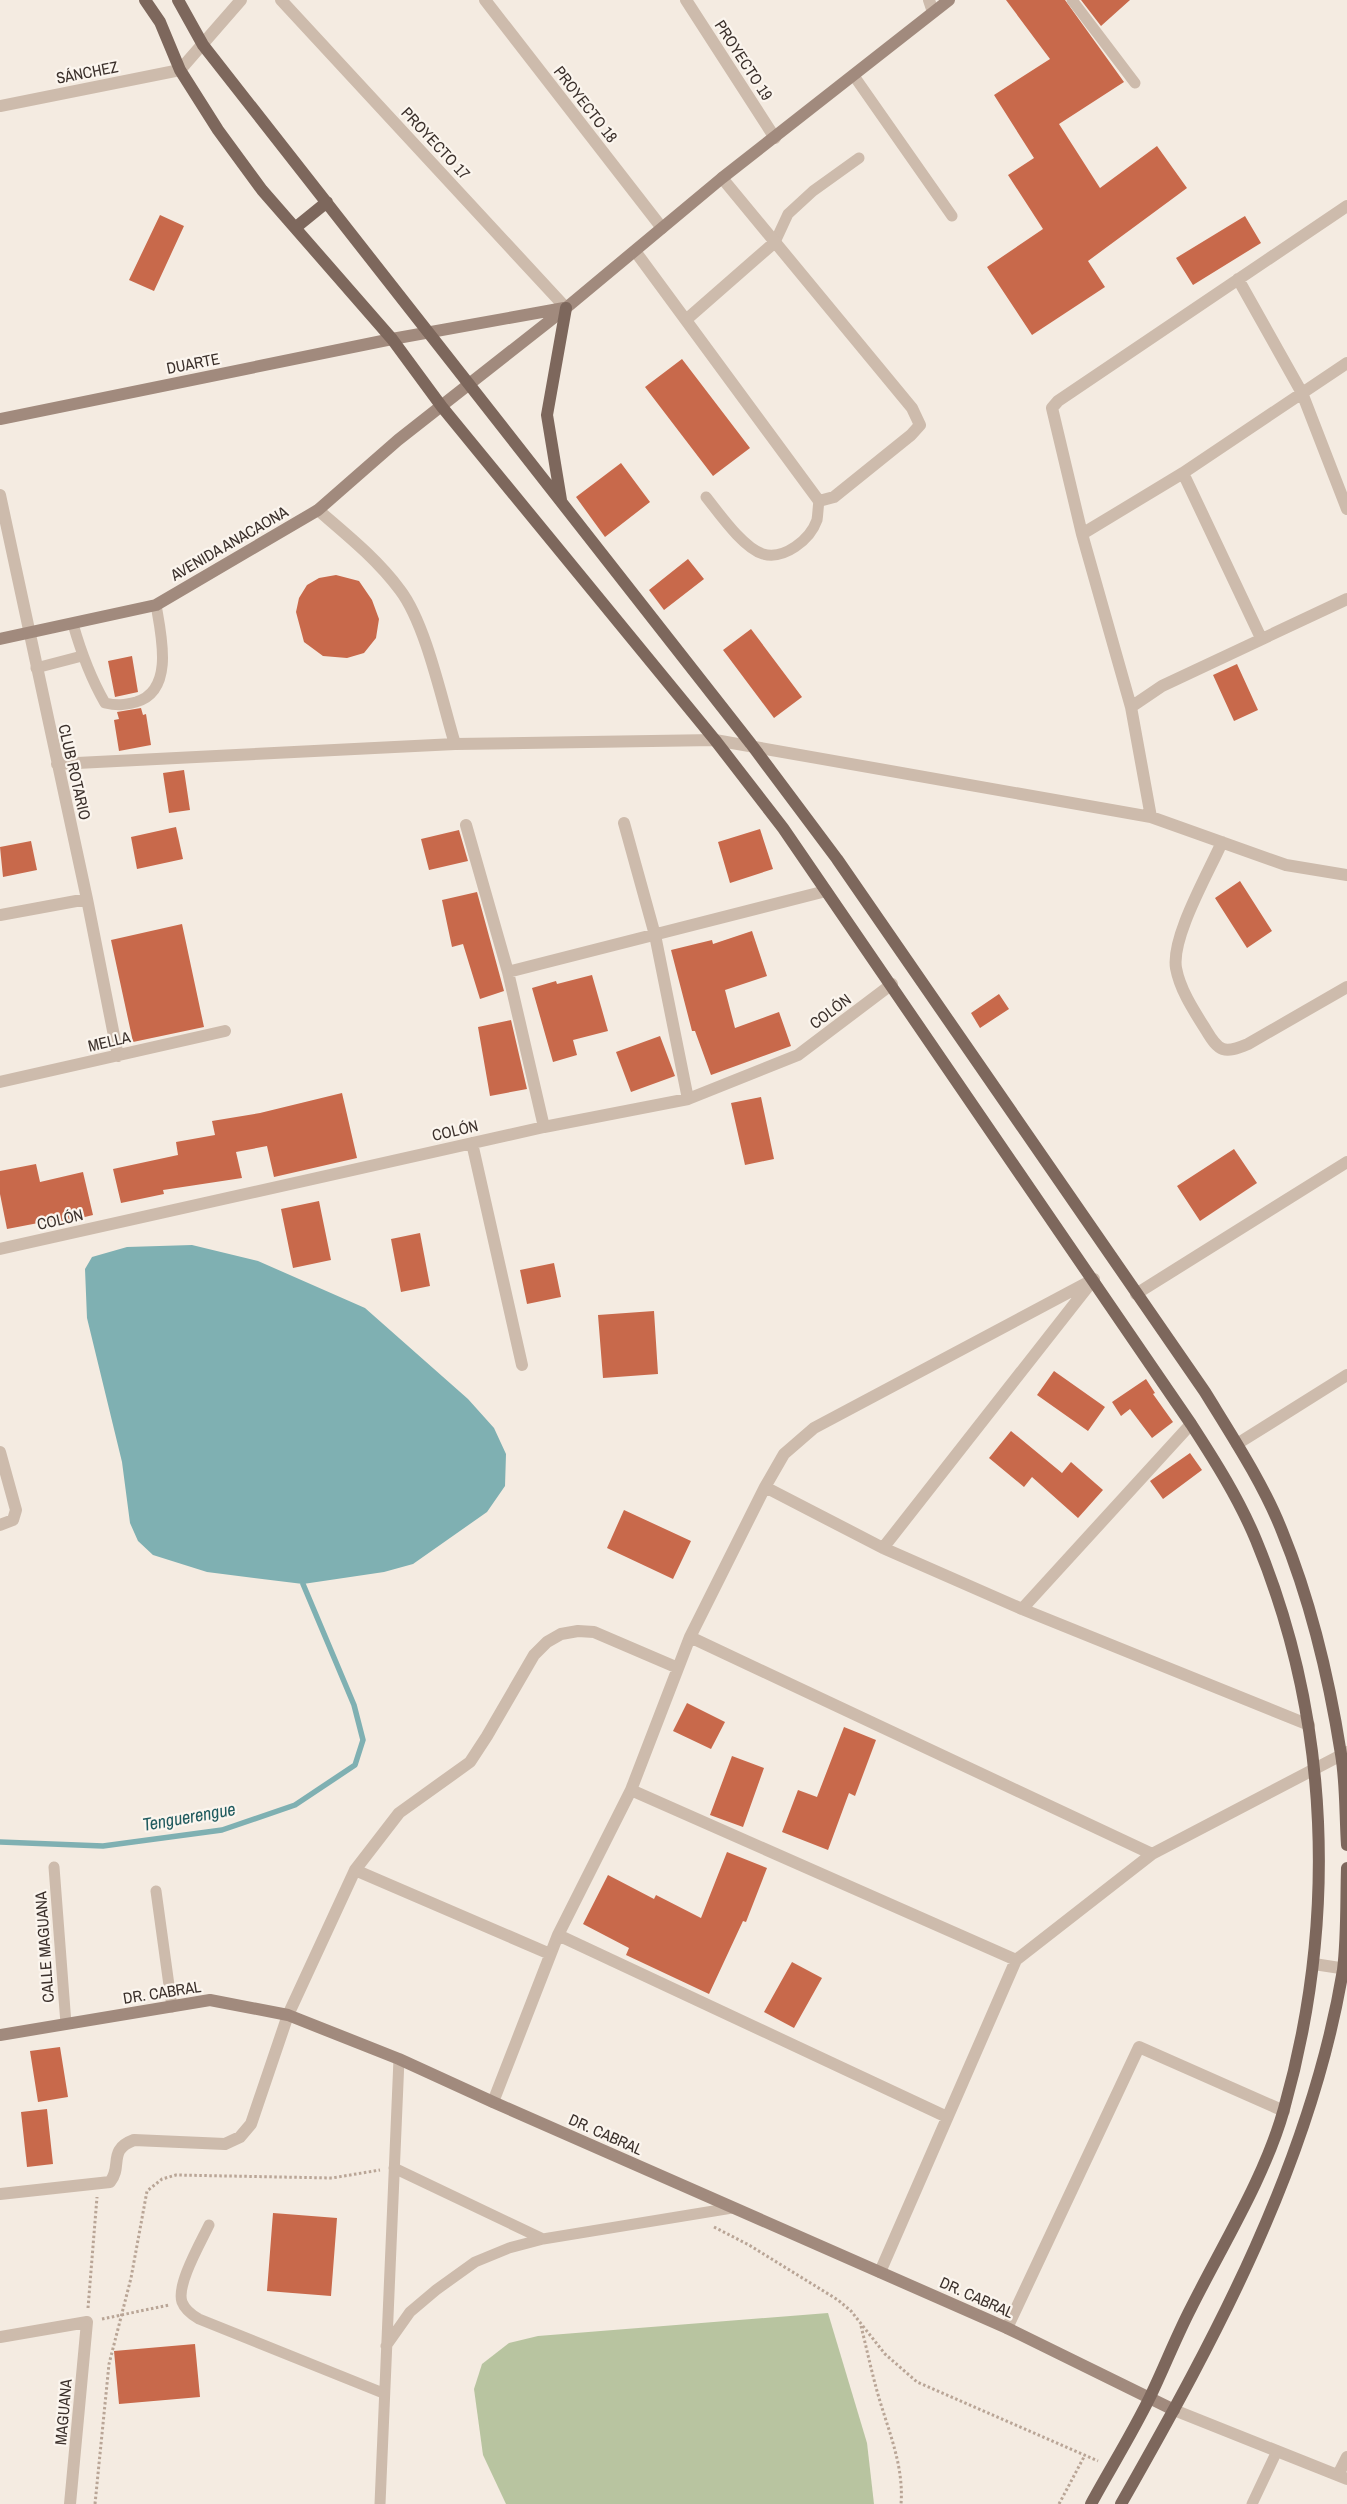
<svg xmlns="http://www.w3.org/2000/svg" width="1347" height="2504" viewBox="0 0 1347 2504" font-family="'Archivo Narrow',sans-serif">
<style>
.green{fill:#b8c4a0}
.water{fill:#7fb0b2}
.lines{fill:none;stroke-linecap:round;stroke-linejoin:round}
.stream{stroke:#7fb0b2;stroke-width:5.5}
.building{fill:#c8694b}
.path{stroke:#b9a596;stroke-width:3;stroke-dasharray:2.5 2.5;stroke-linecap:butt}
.lane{stroke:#cdbbac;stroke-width:11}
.street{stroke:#cdbbac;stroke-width:12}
.secondary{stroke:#a18a7d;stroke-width:12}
.primary{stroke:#7d675c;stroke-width:12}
.labels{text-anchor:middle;stroke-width:4.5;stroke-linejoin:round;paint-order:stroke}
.street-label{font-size:16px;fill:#3b302b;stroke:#fbf5ee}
.water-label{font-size:18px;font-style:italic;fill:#1f5a5e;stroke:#fbf5ee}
</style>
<rect width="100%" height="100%" fill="#f4ebe1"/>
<path class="green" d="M 828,2313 L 867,2443 L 874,2504 L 506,2504 L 483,2455 L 474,2389 L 482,2364 L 509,2343 L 538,2336 Z"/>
<path class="water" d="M 192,1245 L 258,1261 L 365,1308 L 468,1399 L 494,1428 L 506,1454 L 505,1486 L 487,1512 L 413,1564 L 384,1572 L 303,1584 L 207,1572 L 153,1555 L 138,1541 L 130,1523 L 122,1462 L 87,1318 L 85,1269 L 92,1257 L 127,1247 Z"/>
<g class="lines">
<path class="stream" d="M 0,1842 L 103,1846 L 222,1830 L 295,1805 L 355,1765 L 363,1740 L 354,1705 L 303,1584"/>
</g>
<path class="building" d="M 1006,0 L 1065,0 L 1124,82 L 1059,124 L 1100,188 L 1157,146 L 1187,188 L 1088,261 L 1105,287 L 1032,335 L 987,267 L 1043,229 L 1008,175 L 1034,158 L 994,95 L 1050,59 Z
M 1081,0 L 1130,0 L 1101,26 Z
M 160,215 L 184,226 L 154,291 L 129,280 Z
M 1245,216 L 1261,243 L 1193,285 L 1176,258 Z
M 682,359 L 750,448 L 713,476 L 645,387 Z
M 621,463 L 650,502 L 605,537 L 576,497 Z
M 688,559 L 704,579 L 664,610 L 649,590 Z
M 336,575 L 359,581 L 372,600 L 379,619 L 376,638 L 364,653 L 347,658 L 323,656 L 304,642 L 296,612 L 299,598 L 307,585 L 319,578 Z
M 751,629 L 802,697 L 774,718 L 723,650 Z
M 132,656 L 138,692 L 115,697 L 108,661 Z
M 1237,664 L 1258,710 L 1234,721 L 1213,675 Z
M 141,708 L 143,715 L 146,714 L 151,745 L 119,751 L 114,720 L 119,719 L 117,712 Z
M 184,770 L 190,810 L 169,813 L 163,773 Z
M 176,827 L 183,859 L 137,869 L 131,837 Z
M 760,829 L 773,869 L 730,883 L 718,842 Z
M 459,830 L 468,861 L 429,870 L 421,839 Z
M 31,841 L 37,870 L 3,877 L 0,847 Z
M 1240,881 L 1272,931 L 1247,948 L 1215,898 Z
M 477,892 L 504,991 L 480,999 L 463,944 L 452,947 L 442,900 Z
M 182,924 L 204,1027 L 133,1042 L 111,940 Z
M 752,931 L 767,976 L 725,990 L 735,1028 L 779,1012 L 791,1046 L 711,1075 L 695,1031 L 692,1031 L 671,950 L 712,940 L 713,944 Z
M 592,975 L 608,1031 L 573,1040 L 577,1055 L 553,1062 L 532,988 L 556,981 L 557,984 Z
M 999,994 L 1009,1009 L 980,1028 L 971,1013 Z
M 511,1020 L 527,1089 L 490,1096 L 478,1027 Z
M 660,1036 L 675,1076 L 631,1092 L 616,1052 Z
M 342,1093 L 357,1158 L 274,1177 L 267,1146 L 236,1152 L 242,1178 L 163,1190 L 164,1194 L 121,1203 L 113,1169 L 178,1155 L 176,1142 L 215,1135 L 212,1121 L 260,1113 Z
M 761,1097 L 774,1159 L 745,1165 L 731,1103 Z
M 1234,1149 L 1257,1183 L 1200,1221 L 1177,1186 Z
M 36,1164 L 40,1182 L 83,1172 L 93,1215 L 60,1223 L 59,1219 L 7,1229 L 0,1194 L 0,1171 Z
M 319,1201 L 331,1260 L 293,1268 L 281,1209 Z
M 420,1233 L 430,1286 L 401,1292 L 391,1239 Z
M 554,1263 L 561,1297 L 527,1304 L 520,1270 Z
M 654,1311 L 658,1374 L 603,1378 L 598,1315 Z
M 1054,1371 L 1105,1407 L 1088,1431 L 1037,1395 Z
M 1146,1379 L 1155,1393 L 1153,1394 L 1173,1422 L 1152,1438 L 1130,1409 L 1121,1416 L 1112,1402 Z
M 1011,1431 L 1062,1473 L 1071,1462 L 1103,1490 L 1078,1518 L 1032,1477 L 1024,1487 L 989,1458 Z
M 1190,1453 L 1202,1470 L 1163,1499 L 1150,1481 Z
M 624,1510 L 691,1541 L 673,1579 L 607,1548 Z
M 687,1703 L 725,1722 L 711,1749 L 673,1731 Z
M 844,1727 L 876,1740 L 855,1796 L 849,1793 L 828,1850 L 782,1832 L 798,1790 L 817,1797 Z
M 732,1756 L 764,1768 L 743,1827 L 710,1815 Z
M 727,1852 L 767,1868 L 746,1922 L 743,1921 L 709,1994 L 626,1955 L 629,1948 L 583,1924 L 608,1875 L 654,1899 L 656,1895 L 701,1918 Z
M 792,1962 L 822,1978 L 794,2028 L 764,2012 Z
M 60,2047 L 68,2097 L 38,2102 L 30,2051 Z
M 47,2109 L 53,2164 L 27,2167 L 21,2112 Z
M 273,2213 L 337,2218 L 331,2296 L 267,2291 Z
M 195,2344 L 200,2397 L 119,2404 L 114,2351 Z"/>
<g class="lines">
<path class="path" d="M 714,2227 L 749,2245 L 838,2300 L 851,2311 L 885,2354 L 917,2382 L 1098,2461
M 88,2308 L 97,2197
M 102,2319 L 169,2305
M 861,2326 C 867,2350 872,2374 879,2398 C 889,2432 904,2467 901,2504
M 95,2504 L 109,2364 L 131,2278 L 147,2191 L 162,2179 L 176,2175 L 332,2178 L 380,2170
M 1059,2504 L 1085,2455"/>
<path class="lane" d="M 1072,0 L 1135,83
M 854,76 L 952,216
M 775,242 L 788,214 L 813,191 L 859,158
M 706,497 C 719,513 743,548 763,554 C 784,560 810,540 817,520 C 818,514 818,507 819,501
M 73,624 C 81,652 90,677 105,703 C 118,706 124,705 136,702 C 175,691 161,634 156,605
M 36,668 L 82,656
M 54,1867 L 66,2024
M 156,1891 L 172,2007
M 394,2168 L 543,2239
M 209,2225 C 201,2242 176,2285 182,2302 C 185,2310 192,2315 199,2319 L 383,2393
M 386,2346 L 410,2312 L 436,2290 L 475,2262 L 509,2248 L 543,2239 L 732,2208
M 380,2504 L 399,2059
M 1252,2504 L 1277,2451"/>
<path class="street" d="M 281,0 L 566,308
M 485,0 L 662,228
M 686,0 L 775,138
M 929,0 L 933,12
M 0,106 L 180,70 L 241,0
M 635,251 L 819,501 L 834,497 L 911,435 L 920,425 L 912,408 L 722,178
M 1238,279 L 1302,393 L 1347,509
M 687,319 L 775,242
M 1183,473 L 1261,638
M 0,495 L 87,899 L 118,1056
M 318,510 C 347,535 377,559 400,590 C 426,624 442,701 455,744
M 1082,534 L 1183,473 L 1347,363
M 1131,707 L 1162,686 L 1347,599
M 57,764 L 455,744 L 715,740 L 1151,817 L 1286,865 L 1347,875
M 1151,817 L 1131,707 L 1082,534 L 1052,408 L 1058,401 L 1347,206
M 624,823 L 655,935 L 688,1099
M 466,825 L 508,972 L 544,1127
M 1222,842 C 1209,872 1171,937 1176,968 C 1180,990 1194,1011 1206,1030 C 1219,1052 1224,1054 1248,1044 L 1347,987
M 0,915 L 87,899
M 508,972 L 826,891
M 0,1082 L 225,1031
M 472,1143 L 522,1365
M 0,1249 L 544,1127 L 688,1099 L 798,1055 L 892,984
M 1136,1294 L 1347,1162
M 1237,1444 L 1347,1375
M 0,1452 L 16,1510 L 13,1520 L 0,1525
M 765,1487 L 883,1548 L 1022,1609 L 1309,1725
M 883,1548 L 1090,1284
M 1022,1609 L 1191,1424
M 690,1637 L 1152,1854
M 631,1790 L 1016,1960
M 355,1870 L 550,1954
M 558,1935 L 947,2117
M 1314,1964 L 1347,1969
M 493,2102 L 558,1935 L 631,1790 L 690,1637 L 765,1487 L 784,1454 L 814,1428 L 1094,1279
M 0,2194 L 110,2182 C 123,2166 107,2150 134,2140 L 225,2144 L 240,2137 L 251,2124 L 288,2015 L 355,1870 L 399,1813 L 470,1762 L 487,1736 L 534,1655 L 547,1642 L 561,1634 L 578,1631 L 594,1632 L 678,1668
M 880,2272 L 1016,1960 L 1152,1854 L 1347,1752
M 1007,2328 L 1139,2047 L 1284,2111
M 0,2337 L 87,2322 L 70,2504
M 1174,2410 L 1347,2479
M 1338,2475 L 1347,2457"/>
<path class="secondary" d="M 0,419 L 392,339 L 564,308
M 0,639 L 156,605 L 318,510 L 398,440 L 566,308 L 722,178 L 949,0
M 0,2035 L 210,2000 L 288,2015 L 399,2059 L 493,2102 L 1007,2328 L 1174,2410"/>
<path class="primary" d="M 145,0 L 160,22 L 180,70 L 218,130 L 262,190 L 392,339 L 442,407 L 715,740 L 783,828 L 1191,1424 C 1215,1461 1239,1499 1256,1540 C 1331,1721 1337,1921 1284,2109 C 1265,2177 1223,2244 1191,2308 C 1176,2337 1164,2368 1150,2397 C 1132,2434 1110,2469 1091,2504
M 178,0 L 203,45 L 751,744 L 837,859 L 1205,1392 C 1232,1436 1263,1483 1282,1531 C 1311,1602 1329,1678 1341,1754 C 1346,1783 1345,1815 1347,1845
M 295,228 L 327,202
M 561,500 L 547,415 L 566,308
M 1121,2504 C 1216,2337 1311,2162 1343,1970 C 1347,1938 1346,1902 1347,1868"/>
</g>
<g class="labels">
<g class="street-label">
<text transform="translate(744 60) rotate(57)" y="6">PROYECTO 19</text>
<text transform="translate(87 72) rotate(-11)" y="6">SÁNCHEZ</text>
<text transform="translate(586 104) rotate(52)" y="6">PROYECTO 18</text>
<text transform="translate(436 143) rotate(47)" y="6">PROYECTO 17</text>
<text transform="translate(193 363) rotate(-11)" y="6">DUARTE</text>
<text transform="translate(229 543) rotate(-30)" y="6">AVENIDA ANACAONA</text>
<text transform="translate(75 772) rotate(77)" y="6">CLUB ROTARIO</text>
<text transform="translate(830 1011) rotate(-37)" y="6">COLÓN</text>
<text transform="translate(109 1041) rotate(-13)" y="6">MELLA</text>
<text transform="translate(455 1130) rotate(-13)" y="6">COLÓN</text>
<text transform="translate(60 1219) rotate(-13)" y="6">COLÓN</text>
<text transform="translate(44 1947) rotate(-94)" y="6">CALLE MAGUANA</text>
<text transform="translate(162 1992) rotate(-9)" y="6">DR. CABRAL</text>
<text transform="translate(606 2134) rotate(24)" y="6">DR. CABRAL</text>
<text transform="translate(977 2297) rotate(24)" y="6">DR. CABRAL</text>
<text transform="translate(63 2412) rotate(-85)" y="6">MAGUANA</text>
</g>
<g class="water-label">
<text transform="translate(189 1817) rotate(-10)" y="6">Tenguerengue</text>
</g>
</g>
</svg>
